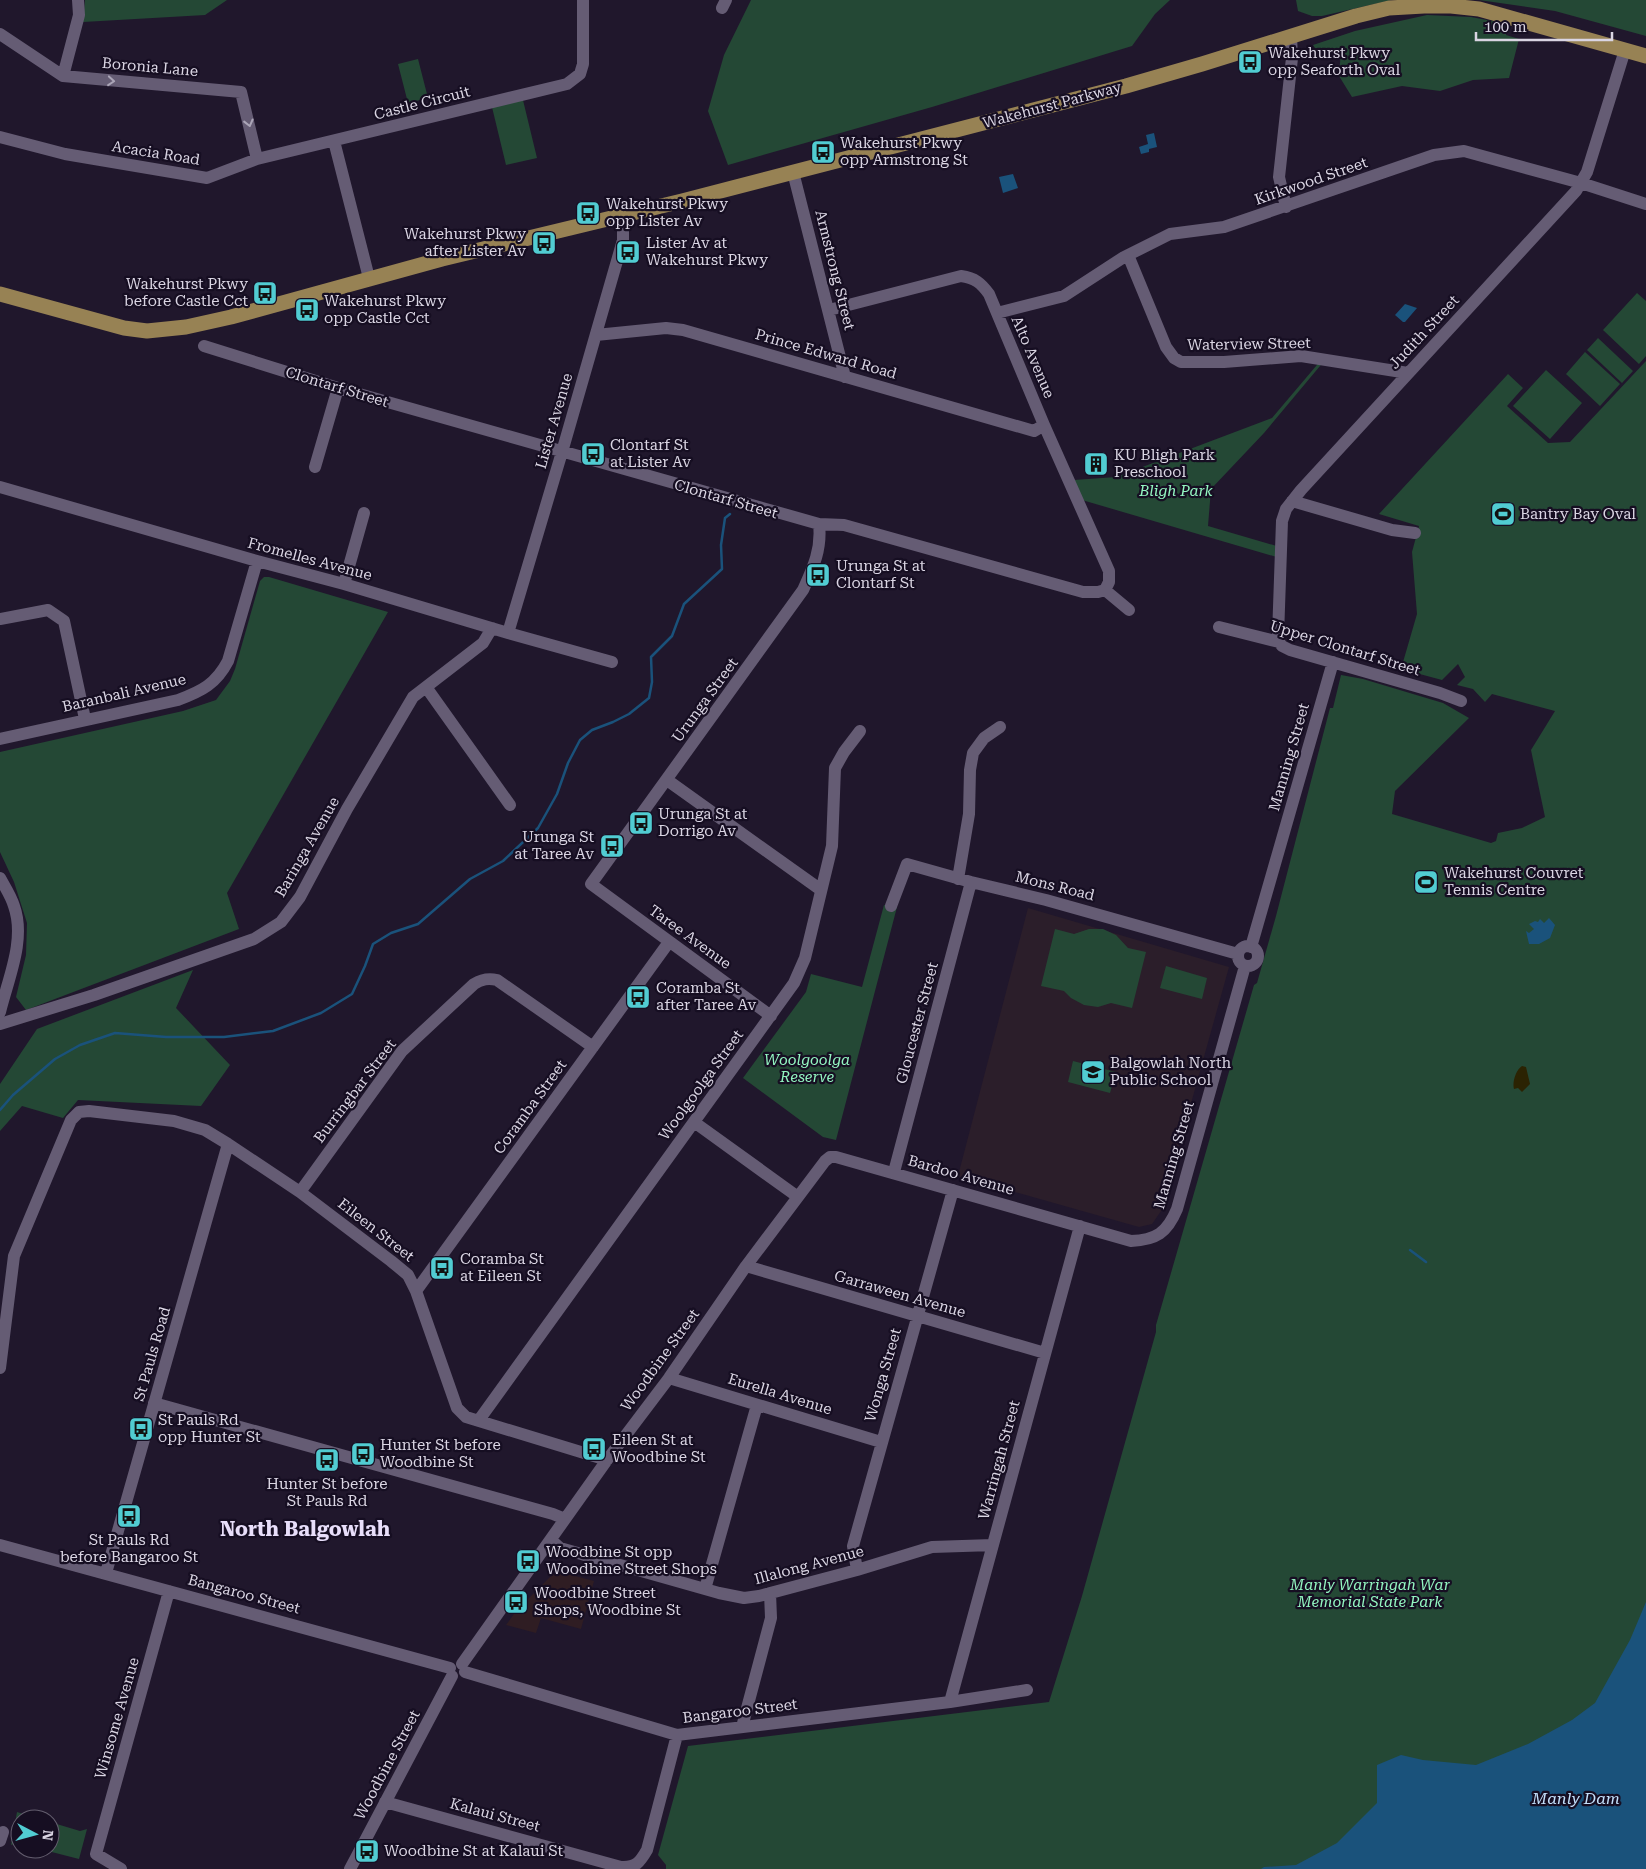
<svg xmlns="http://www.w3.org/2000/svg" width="1646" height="1869" viewBox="0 0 1646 1869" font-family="'Roboto Serif',serif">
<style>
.commercial{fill:#2f1d23}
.education{fill:#2b1e2a}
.green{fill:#244835}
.sand{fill:#2b2302}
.water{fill:#1a527b}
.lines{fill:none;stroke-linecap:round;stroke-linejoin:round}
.stream{stroke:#1a527b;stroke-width:2.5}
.minor{stroke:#655c74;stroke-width:12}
.major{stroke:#978254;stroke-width:15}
.oneway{stroke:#aba5b7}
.labels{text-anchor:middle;stroke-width:4.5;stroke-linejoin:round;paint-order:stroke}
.poi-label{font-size:15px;fill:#dad5e3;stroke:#160e22;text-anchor:start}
.street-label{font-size:15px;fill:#dad5e3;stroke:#160e22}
.park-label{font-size:15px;font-style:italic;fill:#93f6c1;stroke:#160e22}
.water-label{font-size:16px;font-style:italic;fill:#c4e1fc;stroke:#160e22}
.district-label{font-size:20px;font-weight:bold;fill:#e8defa;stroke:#160e22}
</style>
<rect width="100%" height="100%" fill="#20172c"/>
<path class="commercial" d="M 556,1571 L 594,1581 L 581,1629 L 541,1618 L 536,1633 L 506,1625 L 516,1611 Z"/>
<path class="education" d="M 1028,908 L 1229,967 L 1161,1211 L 1152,1224 L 1139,1227 L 958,1176 Z"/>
<path class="green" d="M 85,0 L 227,0 L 205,15 L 83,22 Z
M 751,0 L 1170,0 L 1155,14 L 1132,46 L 932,107 L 728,165 L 708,111 L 724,55 Z
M 1296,0 L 1392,0 L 1322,16 L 1312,16 L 1298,11 Z
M 1479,0 L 1646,0 L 1646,36 L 1555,11 Z
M 1427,15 L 1471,17 L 1508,24 L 1506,35 L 1519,39 L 1509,78 L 1473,80 L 1440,91 L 1402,86 L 1352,97 L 1339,76 L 1341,50 L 1315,48 L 1313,45 L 1355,31 Z
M 418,59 L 428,98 L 408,103 L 398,64 Z
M 522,96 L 537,158 L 506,165 L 491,103 Z
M 1637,293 L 1646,301 L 1646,356 L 1639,364 L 1603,330 Z
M 1598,338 L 1633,371 L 1622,383 L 1587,350 Z
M 1585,352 L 1620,384 L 1600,406 L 1566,374 Z
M 1322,359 L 1325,360 L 1264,433 L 1211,489 L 1208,526 L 1280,547 L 1280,558 L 1082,500 L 1074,480 L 1116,477 L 1272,418 Z
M 1646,361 L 1646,1869 L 666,1869 L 666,1865 L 658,1855 L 688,1746 L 1049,1702 L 1082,1596 L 1156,1332 L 1156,1325 L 1254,985 L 1257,983 L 1276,916 L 1330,708 L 1333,708 L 1341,675 L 1363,679 L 1443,703 L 1469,718 L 1395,791 L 1392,814 L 1491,843 L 1496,841 L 1498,833 L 1522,828 L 1545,817 L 1531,750 L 1555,711 L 1492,694 L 1485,702 L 1473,689 L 1457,685 L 1465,677 L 1458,664 L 1442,680 L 1401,669 L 1417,614 L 1412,552 L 1419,526 L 1379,514 L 1508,374 L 1523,388 L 1507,406 L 1548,443 L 1570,442 Z
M 1546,370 L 1582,403 L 1550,439 L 1513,406 Z
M 264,577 L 269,577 L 388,612 L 227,893 L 239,929 L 26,1010 L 16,997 L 26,955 L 27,923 L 14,882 L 0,852 L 0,752 L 183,711 L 216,700 L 230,681 L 235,669 L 260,581 Z
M 884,905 L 897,907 L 836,1140 L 823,1137 L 743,1078 L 806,992 L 811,974 L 862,987 Z
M 1055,929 L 1074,934 L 1089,929 L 1103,929 L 1116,935 L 1128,948 L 1146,952 L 1132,1008 L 1111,1003 L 1098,1007 L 1084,1005 L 1071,998 L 1064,991 L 1041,986 Z
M 1166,966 L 1207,978 L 1202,999 L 1160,988 Z
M 193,970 L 176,1008 L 230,1065 L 201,1106 L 78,1100 L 63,1118 L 22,1106 L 0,1131 L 0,1084 L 37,1029 Z
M 1073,1061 L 1116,1072 L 1110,1093 L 1068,1082 Z
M 17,1812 L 39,1819 L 20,1819 L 20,1844 L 16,1843 L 11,1845 Z
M 50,1822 L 80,1831 L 87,1829 L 79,1859 L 40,1849 L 50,1849 Z"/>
<path class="sand" d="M 1522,1066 L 1526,1067 L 1530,1084 L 1522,1092 L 1518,1088 L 1514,1089 C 1512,1082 1516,1070 1522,1066 Z"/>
<path class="water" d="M 1154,133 L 1157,147 L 1149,149 L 1149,152 L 1141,154 L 1139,147 L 1148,144 L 1146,135 Z
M 1013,174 L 1018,188 L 1003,193 L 999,177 Z
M 1405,304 L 1417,308 L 1405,322 L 1403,322 L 1395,315 Z
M 1549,918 L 1555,925 L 1550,938 L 1539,944 L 1529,944 L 1526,931 L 1529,933 L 1534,929 L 1529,924 L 1535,921 L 1538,922 L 1540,919 L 1544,923 Z
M 1646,1602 L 1646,1869 L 1261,1869 L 1264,1867 L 1296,1865 L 1337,1843 L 1377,1803 L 1377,1765 L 1401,1755 L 1423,1760 L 1476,1765 L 1528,1744 L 1572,1720 L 1595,1703 L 1630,1640 Z"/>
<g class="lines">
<path class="stream" d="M 0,1110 L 13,1095 L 55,1059 L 80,1045 L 115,1033 L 166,1037 L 224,1037 L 273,1031 L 321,1013 L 352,994 L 365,966 L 373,944 L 391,933 L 418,924 L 470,879 L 503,861 L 538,828 L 557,794 L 568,763 L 580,740 L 592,730 L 613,722 L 629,714 L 649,698 L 652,682 L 651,657 L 672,636 L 684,604 L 722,569 L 721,545 L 725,518 L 730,514
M 1410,1250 L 1426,1262"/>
<path class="minor" d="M 722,8 L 726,0
M 0,34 L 63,76 L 241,92 L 257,159
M 63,76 L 79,15 L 78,0
M 0,137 L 65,154 L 207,178 L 257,159 L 567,84 L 580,74 L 583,64 L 583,0
M 334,141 L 369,278
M 793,172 L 845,377
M 1286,207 L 1279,177 L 1292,58 L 1291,36
M 1128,255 L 1166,347 L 1174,358 L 1181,362 L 1224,362 L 1301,356 L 1408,373
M 829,310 L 961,276 C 975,278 981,283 989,294 L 1044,425 L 1109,571 L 1109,582 L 1105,590
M 997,313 L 1064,296 L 1124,257 L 1170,234 L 1224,227 L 1434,155 L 1464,151 L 1581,183 L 1646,204
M 596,335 L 666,328 L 683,330 L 1034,431 L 1044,425
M 204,346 L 338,388 L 819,524 L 844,525 L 1083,592 L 1098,592 L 1105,590
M 315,467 L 338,388
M 0,487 L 257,561 L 344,584 L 508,633 L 612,662
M 1292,501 L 1392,530 L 1415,533
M 344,584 L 364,513
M 1105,590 L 1129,610
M 0,619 L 48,610 L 64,621 L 85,719
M 1219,627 L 1279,642 L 1282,646 L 1290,650 L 1440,693 L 1461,701
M 508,633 L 562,452 L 623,240 L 623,215
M 1279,642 L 1278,636 L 1282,521 L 1286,509 L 1301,490 L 1576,191 L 1587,172 L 1625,50
M 426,687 L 510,805
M 0,739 L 178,700 C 202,691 216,684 228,661 L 257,561
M 667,780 L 821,890
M 0,878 C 5,887 11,896 14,906 C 26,940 8,979 0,1012
M 958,879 L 969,814 L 970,770 L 973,753 L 984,738 L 1000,727
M 891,906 L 907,864 L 971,882 L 1046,900 L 1238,954
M1238 956a10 10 0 1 1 20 0a10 10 0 1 1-20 0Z
M 1251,947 L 1333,662
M 771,1016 L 591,884 L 803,590 C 813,568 822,549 819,524
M 0,1024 L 94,995 L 254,939 L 281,922 L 300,897 L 347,809 L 413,697 L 483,643 L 492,628
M 694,1122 L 798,1197
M 894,1172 L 971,882
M 300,1192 L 402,1051 L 474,984 C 482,979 488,978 497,980 L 593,1047
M 746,1266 L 1045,1353
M 416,1291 L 669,942
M 0,1368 L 14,1256 L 71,1120 L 79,1112 L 89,1111 L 174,1121 L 205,1130 L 228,1144 L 300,1192 L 391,1261 L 408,1275 L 416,1291 L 457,1408 L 466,1417 L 607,1460
M 669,1378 L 881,1442
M 154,1403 L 553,1514 L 565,1519
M 479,1420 L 794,983 L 805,958 L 832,846 L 835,768 L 844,752 L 860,731
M 551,1540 L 560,1548 L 719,1593 L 744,1598 L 759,1596 L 857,1570 L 932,1547 L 993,1545
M 0,1545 L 450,1668
M 857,1570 L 853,1546 L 953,1190
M 106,1573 L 228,1144
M 705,1589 L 757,1405
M 462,1664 L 607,1460 L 669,1378 L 746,1266 L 825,1161 L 830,1157 L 836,1157 L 1131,1241 C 1156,1240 1167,1233 1177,1209 L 1245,966
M 465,1672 L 677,1735 L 950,1702 L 1027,1690
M 950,1702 L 1080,1226
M 742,1727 L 771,1618 L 770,1593
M 385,1802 L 621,1867 C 636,1868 640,1862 647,1850 L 677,1735
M 0,1841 L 3,1832
M 121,1869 L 96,1854 L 169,1591
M 350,1869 L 452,1676"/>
<path class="major" d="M 0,294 L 124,328 L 147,331 L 186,327 L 231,317 L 442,259 L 682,201 L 1126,86 L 1202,64 L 1356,16 L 1389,8 L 1424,6 L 1451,6 L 1479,9 L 1646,56"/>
</g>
<defs><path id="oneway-chevron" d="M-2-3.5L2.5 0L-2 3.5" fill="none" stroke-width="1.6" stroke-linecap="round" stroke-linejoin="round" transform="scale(1.25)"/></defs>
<g class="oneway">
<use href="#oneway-chevron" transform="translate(111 81) rotate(5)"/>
<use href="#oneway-chevron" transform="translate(249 123) rotate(76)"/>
</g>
<defs>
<symbol id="bus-square" viewBox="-11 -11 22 22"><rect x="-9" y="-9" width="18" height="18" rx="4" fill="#51ccd2" stroke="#160e22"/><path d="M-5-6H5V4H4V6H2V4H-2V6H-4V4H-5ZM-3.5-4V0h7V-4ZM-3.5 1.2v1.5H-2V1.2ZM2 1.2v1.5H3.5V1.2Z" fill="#111"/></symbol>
<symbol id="building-square" viewBox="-11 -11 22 22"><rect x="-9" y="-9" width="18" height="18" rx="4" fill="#51ccd2" stroke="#160e22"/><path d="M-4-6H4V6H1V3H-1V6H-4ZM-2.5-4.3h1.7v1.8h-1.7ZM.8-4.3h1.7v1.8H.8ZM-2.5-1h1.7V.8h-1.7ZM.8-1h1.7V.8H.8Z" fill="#111"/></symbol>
<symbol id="stadium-square" viewBox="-11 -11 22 22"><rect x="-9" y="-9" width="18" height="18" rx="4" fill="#51ccd2" stroke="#160e22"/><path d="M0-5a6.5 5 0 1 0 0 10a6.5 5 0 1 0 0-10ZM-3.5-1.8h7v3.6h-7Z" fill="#111"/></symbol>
<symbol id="school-square" viewBox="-11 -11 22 22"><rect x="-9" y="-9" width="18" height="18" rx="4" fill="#51ccd2" stroke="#160e22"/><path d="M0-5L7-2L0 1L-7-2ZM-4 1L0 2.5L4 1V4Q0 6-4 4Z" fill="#111"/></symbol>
</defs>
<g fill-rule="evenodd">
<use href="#bus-square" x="1236" y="48" width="28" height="28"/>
<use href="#bus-square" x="809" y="138" width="28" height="28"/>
<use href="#bus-square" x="574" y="199" width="28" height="28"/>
<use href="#bus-square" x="530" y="229" width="28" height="28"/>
<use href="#bus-square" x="614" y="238" width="28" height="28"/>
<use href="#bus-square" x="251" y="279" width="28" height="28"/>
<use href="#bus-square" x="293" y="296" width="28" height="28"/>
<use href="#bus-square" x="579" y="440" width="28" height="28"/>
<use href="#building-square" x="1082" y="450" width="28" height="28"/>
<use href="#stadium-square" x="1489" y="500" width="28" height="28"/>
<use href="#bus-square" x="804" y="561" width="28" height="28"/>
<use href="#bus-square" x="627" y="809" width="28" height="28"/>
<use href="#bus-square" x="598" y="832" width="28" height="28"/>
<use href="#stadium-square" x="1412" y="868" width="28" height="28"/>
<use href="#bus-square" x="624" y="983" width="28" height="28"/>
<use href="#school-square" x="1079" y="1058" width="28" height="28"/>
<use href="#bus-square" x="428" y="1254" width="28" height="28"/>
<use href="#bus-square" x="127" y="1415" width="28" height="28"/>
<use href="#bus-square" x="580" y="1435" width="28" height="28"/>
<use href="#bus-square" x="349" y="1440" width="28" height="28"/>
<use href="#bus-square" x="313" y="1446" width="28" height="28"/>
<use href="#bus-square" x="115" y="1502" width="28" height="28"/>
<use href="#bus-square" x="514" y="1547" width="28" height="28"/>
<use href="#bus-square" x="502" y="1588" width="28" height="28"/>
<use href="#bus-square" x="353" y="1837" width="28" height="28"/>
</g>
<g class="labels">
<g class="poi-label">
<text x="1268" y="58">Wakehurst Pkwy<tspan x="1268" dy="17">opp Seaforth Oval</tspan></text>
<text x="840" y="148">Wakehurst Pkwy<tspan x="840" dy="17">opp Armstrong St</tspan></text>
<text x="606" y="209">Wakehurst Pkwy<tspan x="606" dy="17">opp Lister Av</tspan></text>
<text x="526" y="239" text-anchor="end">Wakehurst Pkwy<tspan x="526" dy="17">after Lister Av</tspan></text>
<text x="646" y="248">Lister Av at<tspan x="646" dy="17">Wakehurst Pkwy</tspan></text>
<text x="248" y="289" text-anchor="end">Wakehurst Pkwy<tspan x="248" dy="17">before Castle Cct</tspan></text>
<text x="324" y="306">Wakehurst Pkwy<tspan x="324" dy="17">opp Castle Cct</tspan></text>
<text x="610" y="450">Clontarf St<tspan x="610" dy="17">at Lister Av</tspan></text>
<text x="1114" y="460">KU Bligh Park<tspan x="1114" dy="17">Preschool</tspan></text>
<text x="1520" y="519">Bantry Bay Oval</text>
<text x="836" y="571">Urunga St at<tspan x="836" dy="17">Clontarf St</tspan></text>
<text x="658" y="819">Urunga St at<tspan x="658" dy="17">Dorrigo Av</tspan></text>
<text x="594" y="842" text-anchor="end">Urunga St<tspan x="594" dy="17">at Taree Av</tspan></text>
<text x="1444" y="878">Wakehurst Couvret<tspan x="1444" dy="17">Tennis Centre</tspan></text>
<text x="656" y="993">Coramba St<tspan x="656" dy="17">after Taree Av</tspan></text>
<text x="1110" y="1068">Balgowlah North<tspan x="1110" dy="17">Public School</tspan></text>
<text x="460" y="1264">Coramba St<tspan x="460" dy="17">at Eileen St</tspan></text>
<text x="158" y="1425">St Pauls Rd<tspan x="158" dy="17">opp Hunter St</tspan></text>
<text x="612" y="1445">Eileen St at<tspan x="612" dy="17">Woodbine St</tspan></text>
<text x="380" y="1450">Hunter St before<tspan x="380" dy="17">Woodbine St</tspan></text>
<text x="327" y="1489" text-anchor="middle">Hunter St before<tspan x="327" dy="17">St Pauls Rd</tspan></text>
<text x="129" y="1545" text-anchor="middle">St Pauls Rd<tspan x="129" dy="17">before Bangaroo St</tspan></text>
<text x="546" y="1557">Woodbine St opp<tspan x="546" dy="17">Woodbine Street Shops</tspan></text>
<text x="534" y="1598">Woodbine Street<tspan x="534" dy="17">Shops, Woodbine St</tspan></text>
<text x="384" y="1856">Woodbine St at Kalaui St</text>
</g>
<g class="street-label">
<text transform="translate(150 67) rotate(5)" y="5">Boronia Lane</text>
<text transform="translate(422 103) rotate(-14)" y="5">Castle Circuit</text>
<text transform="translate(1052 105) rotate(-15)" y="5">Wakehurst Parkway</text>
<text transform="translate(156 153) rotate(9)" y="5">Acacia Road</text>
<text transform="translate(1311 181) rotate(-19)" y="5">Kirkwood Street</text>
<text transform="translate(835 270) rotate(76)" y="5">Armstrong Street</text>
<text transform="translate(1424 332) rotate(-47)" y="5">Judith Street</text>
<text transform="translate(1249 344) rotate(-1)" y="5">Waterview Street</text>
<text transform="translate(826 354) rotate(16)" y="5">Prince Edward Road</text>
<text transform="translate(1033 357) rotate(67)" y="5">Alto Avenue</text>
<text transform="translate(337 387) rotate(17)" y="5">Clontarf Street</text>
<text transform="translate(554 421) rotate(-74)" y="5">Lister Avenue</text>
<text transform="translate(726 499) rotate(16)" y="5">Clontarf Street</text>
<text transform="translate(310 559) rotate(15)" y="5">Fromelles Avenue</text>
<text transform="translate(1345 648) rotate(17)" y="5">Upper Clontarf Street</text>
<text transform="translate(124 693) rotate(-13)" y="5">Baranbali Avenue</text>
<text transform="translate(705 700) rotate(-54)" y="5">Urunga Street</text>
<text transform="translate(1289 757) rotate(-74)" y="5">Manning Street</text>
<text transform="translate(307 847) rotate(-60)" y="5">Baringa Avenue</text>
<text transform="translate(1055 886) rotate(14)" y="5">Mons Road</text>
<text transform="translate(690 937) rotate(36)" y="5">Taree Avenue</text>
<text transform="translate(917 1023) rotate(-75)" y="5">Gloucester Street</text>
<text transform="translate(701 1085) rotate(-54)" y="5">Woolgoolga Street</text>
<text transform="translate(355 1091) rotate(-53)" y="5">Burringbar Street</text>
<text transform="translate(530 1107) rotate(-54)" y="5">Coramba Street</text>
<text transform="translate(1174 1155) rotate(-74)" y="5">Manning Street</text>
<text transform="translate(961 1175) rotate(16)" y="5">Bardoo Avenue</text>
<text transform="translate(376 1230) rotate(38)" y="5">Eileen Street</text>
<text transform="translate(900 1294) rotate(16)" y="5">Garraween Avenue</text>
<text transform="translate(152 1354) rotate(-74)" y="5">St Pauls Road</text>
<text transform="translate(660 1360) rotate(-54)" y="5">Woodbine Street</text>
<text transform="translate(883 1375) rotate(-74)" y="5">Wonga Street</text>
<text transform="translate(780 1394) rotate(17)" y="5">Eurella Avenue</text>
<text transform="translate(999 1460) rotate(-75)" y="5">Warringah Street</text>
<text transform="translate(809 1565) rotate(-15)" y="5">Illalong Avenue</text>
<text transform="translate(244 1594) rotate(15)" y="5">Bangaroo Street</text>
<text transform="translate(740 1711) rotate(-7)" y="5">Bangaroo Street</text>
<text transform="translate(117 1718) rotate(-74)" y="5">Winsome Avenue</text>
<text transform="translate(387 1765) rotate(-62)" y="5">Woodbine Street</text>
<text transform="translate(495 1815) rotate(15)" y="5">Kalaui Street</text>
</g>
<g class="park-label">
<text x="1176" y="496">Bligh Park</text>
<text x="807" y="1065">Woolgoolga<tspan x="807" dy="17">Reserve</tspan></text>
<text x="1370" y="1590">Manly Warringah War<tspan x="1370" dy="17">Memorial State Park</tspan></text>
</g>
<g class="water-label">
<text x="1576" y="1804">Manly Dam</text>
</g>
<g class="district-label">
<text x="305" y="1536">North Balgowlah</text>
</g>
</g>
<g transform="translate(35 1834) rotate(96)"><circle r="24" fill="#160e22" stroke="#645e6f"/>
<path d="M0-4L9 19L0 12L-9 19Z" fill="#51ccd2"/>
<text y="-8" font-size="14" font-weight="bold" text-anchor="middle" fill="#dad5e3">N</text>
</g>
<path d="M1476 32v8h136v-8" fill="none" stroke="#dad5e3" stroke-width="2.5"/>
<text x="1484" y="32" font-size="15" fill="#dad5e3" stroke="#160e22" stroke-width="4" paint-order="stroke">100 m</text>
</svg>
